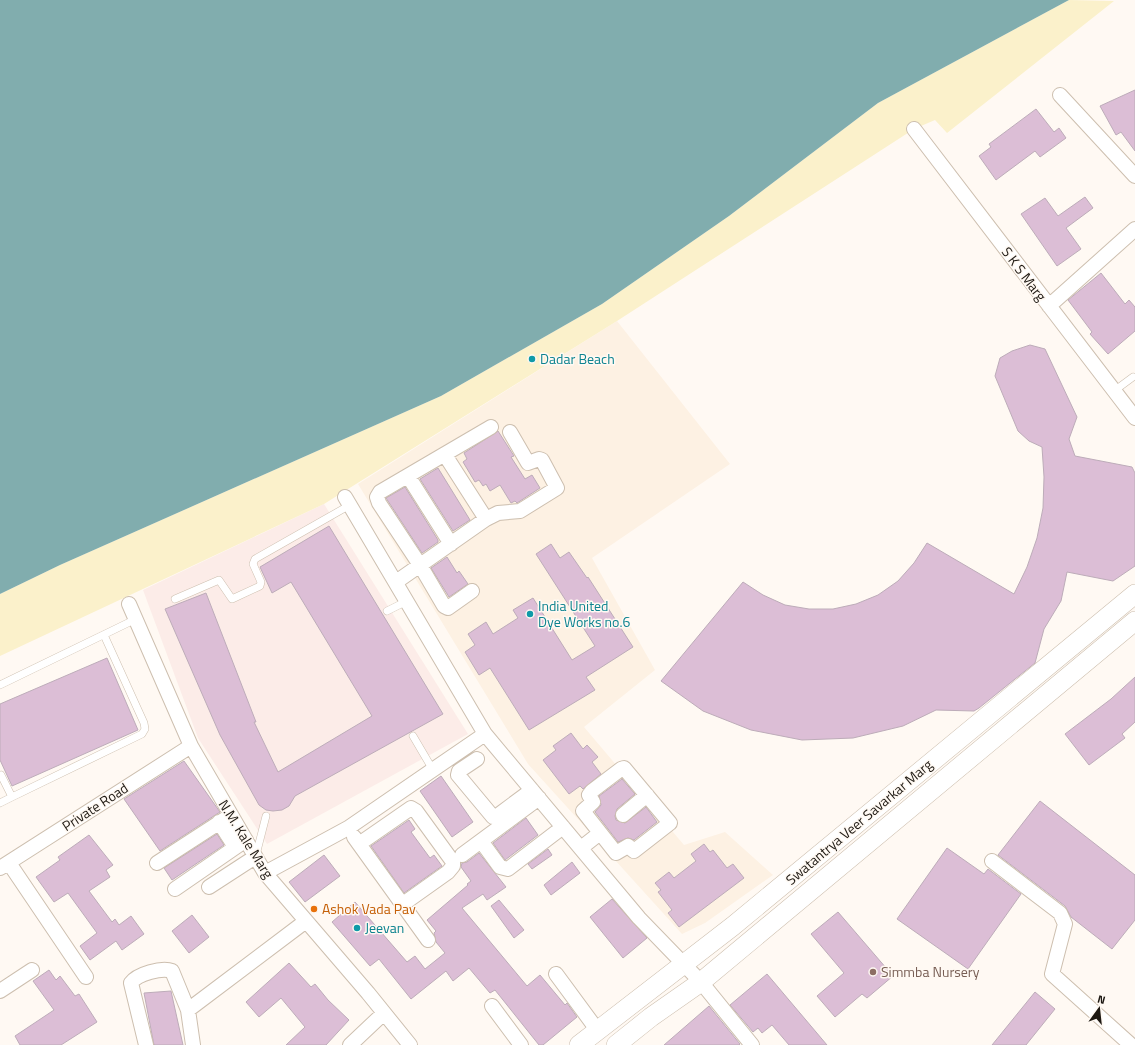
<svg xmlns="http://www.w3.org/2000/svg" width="1135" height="1045" viewBox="0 0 1135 1045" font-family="'Titillium Web',sans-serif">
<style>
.built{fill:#fdf1e3}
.education{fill:#fcece8}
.sand{fill:#fbf1cb}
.water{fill:#81adae}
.building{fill:#dcbed6;stroke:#bdacb9}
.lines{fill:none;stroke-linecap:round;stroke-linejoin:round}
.service-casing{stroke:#cdbfaf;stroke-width:8}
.minor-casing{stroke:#cdbfaf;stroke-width:16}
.secondary-casing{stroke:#cdbfaf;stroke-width:20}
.service{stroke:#fff;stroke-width:7}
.minor{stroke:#fff;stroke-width:14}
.secondary{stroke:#fff;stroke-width:19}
.culture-dot{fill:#0f9aa8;stroke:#fff9f3;stroke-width:1.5}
.food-dot{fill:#e8710a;stroke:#fff9f3;stroke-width:1.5}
.education-dot{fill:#8d6e63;stroke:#fff9f3;stroke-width:1.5}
.labels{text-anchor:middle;stroke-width:3;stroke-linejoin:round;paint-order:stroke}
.street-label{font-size:14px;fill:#1d1812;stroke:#fff9f3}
.culture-label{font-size:14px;fill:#0d838f;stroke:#fff9f3;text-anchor:start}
.food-label{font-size:14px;fill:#c56008;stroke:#fff9f3;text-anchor:start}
.education-label{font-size:14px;fill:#785e54;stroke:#fff9f3;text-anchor:start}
</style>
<rect width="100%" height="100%" fill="#fff9f3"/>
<path class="built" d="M 617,321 L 730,464 L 592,558 L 655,670 L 584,727 L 684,845 L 725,832 L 773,875 L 705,923 L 682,934 L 528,764 L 358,484 Z"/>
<path class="education" d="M 324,504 L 468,734 L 267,844 L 198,738 L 143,590 Z"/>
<path class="sand" d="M 1069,0 L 1114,1 L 947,133 L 935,120 L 914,129 L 617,321 L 324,504 L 0,656 L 0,594 L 60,565 L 441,396 L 602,304 L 729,216 L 878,103 Z"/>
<path class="water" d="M 0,0 L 1069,0 L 878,103 L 729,216 L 602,304 L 441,396 L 60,565 L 0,594 Z"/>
<path class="building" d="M 1135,90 L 1135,151 L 1121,132 L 1116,135 L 1100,106 Z
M 1036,109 L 1054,132 L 1059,128 L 1066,138 L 1040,157 L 1035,151 L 996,180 L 979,156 L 991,147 L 989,144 Z
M 1085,197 L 1093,208 L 1066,228 L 1081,249 L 1057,266 L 1021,214 L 1045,198 L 1058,216 Z
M 1101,273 L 1125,304 L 1129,300 L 1135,307 L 1135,331 L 1108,354 L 1090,334 L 1092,332 L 1068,300 Z
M 1030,345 L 1045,349 L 1077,417 L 1069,439 L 1075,456 L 1132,467 L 1135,473 L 1135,566 L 1113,581 L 1067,572 L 1061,601 L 1044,629 L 1035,663 L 979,708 L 974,711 L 936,710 L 903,726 L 853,738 L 802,740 L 751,730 L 703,711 L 661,681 L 743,582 L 763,595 L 785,605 L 809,609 L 833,609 L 856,604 L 878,595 L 898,581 L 914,563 L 927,543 L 1014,594 L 1027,567 L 1037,538 L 1043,508 L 1044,477 L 1042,447 L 1029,441 L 1018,431 L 995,376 L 1000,358 L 1012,351 Z
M 498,431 L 514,456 L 511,457 L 525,479 L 532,475 L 540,488 L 517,503 L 515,501 L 511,503 L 500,485 L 490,491 L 486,484 L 483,486 L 479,480 L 475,482 L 463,462 L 467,459 L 464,453 Z
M 438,468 L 470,520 L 453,531 L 420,479 Z
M 405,487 L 438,540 L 438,542 L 422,553 L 386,498 Z
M 329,526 L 443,714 L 295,796 L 289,806 L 282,810 L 273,811 L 266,810 L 259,805 L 220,735 L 165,609 L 206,593 L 256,722 L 254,722 L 278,772 L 372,716 L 291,582 L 272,593 L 260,567 Z
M 551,544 L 560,558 L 569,552 L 587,578 L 588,577 L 633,647 L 586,677 L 595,690 L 529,730 L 490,668 L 479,675 L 465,652 L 475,645 L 468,634 L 486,622 L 493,634 L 518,618 L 513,610 L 533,598 L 572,660 L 595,646 L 536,554 Z
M 447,557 L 457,573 L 459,571 L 468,584 L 449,597 L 431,568 Z
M 107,658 L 138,730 L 12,786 L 0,760 L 0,704 Z
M 1135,677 L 1135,722 L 1122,734 L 1125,738 L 1089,765 L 1065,734 L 1111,699 Z
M 571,733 L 583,749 L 587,745 L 598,757 L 592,762 L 601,774 L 583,789 L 580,786 L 569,794 L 543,760 L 556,750 L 553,746 Z
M 184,761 L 220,812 L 160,851 L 124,799 Z
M 441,776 L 473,822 L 452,837 L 420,791 Z
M 622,779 L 635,794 L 617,809 L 615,816 L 616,820 L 625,823 L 646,807 L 657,822 L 634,840 L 628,838 L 618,842 L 595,812 L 601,805 L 599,796 Z
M 1040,801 L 1135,875 L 1135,920 L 1112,949 L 1071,917 L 1065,906 L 998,855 Z
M 526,818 L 538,835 L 505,860 L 493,843 Z
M 409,820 L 415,829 L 411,832 L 430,858 L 434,855 L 442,866 L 404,893 L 371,846 Z
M 217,834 L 224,845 L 172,880 L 164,868 Z
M 89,835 L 113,865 L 106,870 L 110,877 L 89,891 L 112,922 L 115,919 L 119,925 L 131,916 L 144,934 L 122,950 L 116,941 L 90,960 L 80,946 L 97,933 L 68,893 L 54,902 L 36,877 L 60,860 L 58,857 Z
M 704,844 L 710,852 L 713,850 L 727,868 L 733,864 L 744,878 L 679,927 L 668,913 L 672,910 L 658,892 L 661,890 L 655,883 L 669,872 L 674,878 L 696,861 L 691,854 Z
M 947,848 L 984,874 L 988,869 L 1021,894 L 968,969 L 897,919 Z
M 548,849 L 552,855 L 532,869 L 528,864 Z
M 479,853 L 506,887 L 487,900 L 483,894 L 462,908 L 527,986 L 540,975 L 565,1005 L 567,1003 L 577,1017 L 543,1045 L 539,1045 L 495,990 L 490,993 L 469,968 L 453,981 L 446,971 L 411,999 L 379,959 L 370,966 L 332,922 L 355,902 L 407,962 L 415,956 L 425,969 L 445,953 L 436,942 L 434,933 L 436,931 L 427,920 L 468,885 L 467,884 L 471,881 L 461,867 L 462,863 L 467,862 Z
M 324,855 L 340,876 L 305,902 L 289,882 Z
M 572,862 L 580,873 L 551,895 L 544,885 Z
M 612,899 L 647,938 L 623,958 L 590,917 Z
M 499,900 L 524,930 L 514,938 L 491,906 Z
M 838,912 L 893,976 L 867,998 L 862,994 L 835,1017 L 817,996 L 844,973 L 811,934 Z
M 192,915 L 209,937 L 189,953 L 172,931 Z
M 289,963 L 311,987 L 315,984 L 328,1000 L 349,1020 L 326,1045 L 286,1045 L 305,1027 L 281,998 L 259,1017 L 246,1002 Z
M 49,970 L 56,980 L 60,976 L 75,996 L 79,994 L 97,1022 L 61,1045 L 20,1045 L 15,1036 L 54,1010 L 33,981 Z
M 767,974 L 827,1045 L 789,1045 L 772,1025 L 762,1033 L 758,1028 L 753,1032 L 730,1005 Z
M 171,991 L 183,1045 L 154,1045 L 144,993 Z
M 1035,992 L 1055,1009 L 1026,1045 L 992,1045 Z
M 709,1006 L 740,1044 L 739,1045 L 664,1045 Z"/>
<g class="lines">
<defs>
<path id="service" d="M 1114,391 L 1133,377
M 175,599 L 219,580 L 232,599 L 260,586 L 261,582 L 253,564 L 255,559 L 350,505
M 387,611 L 407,601
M 0,685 L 136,619
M 413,736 L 433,770
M 1,775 L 12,797 L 142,734 L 145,729 L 144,723 L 104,635
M 0,803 L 12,797
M 256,855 L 266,816"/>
<path id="minor" d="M 1060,95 L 1135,176
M 914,129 L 1135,418
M 1049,306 L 1135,229
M 445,455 L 486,519
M 408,476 L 451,544
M 345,497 L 485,734 L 639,918 L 701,982 L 752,1045
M 396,582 L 486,519 L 498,513 L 520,511 L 557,488 L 542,460 L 539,459 L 528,463 L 510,432
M 472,591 L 448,608 L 444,606 L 420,565 L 379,503 L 377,497 L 380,492 L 491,427
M 129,604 L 191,746 L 265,873 L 368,993 L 410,1045
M 477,759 L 459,771 L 458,775 L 493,817 L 497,816 L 532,790
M 624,768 L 670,823 L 634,851 L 628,846 L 616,853 L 583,811 L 593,802 L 589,795 L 592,791 L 621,769 Z
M 623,815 L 647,795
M 219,822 L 235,847
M 354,837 L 428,940
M 481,841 L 500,867 L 508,869 L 563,827
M 359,844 L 411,808 L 416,811 L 453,862 L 453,866 L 448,872 L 403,904
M 581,848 L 600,833
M 462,855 L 539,798
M 992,861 L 1060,913 L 1065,924 L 1052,974 L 1131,1045
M 9,863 L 86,977
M 157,863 L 231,815
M 0,868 L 191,746
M 265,873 L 348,828 L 485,734
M 209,887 L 255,857
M 175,889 L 246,840
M 556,974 L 598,1031
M 0,991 L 32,970
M 492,1006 L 521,1045
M 146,1045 L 131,983 C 137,974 162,967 172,971 L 188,1010
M 193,1045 L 188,1010 L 306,921
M 350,1045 L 384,1013"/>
<path id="secondary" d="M 579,1045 L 733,926 L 1135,594
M 616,1045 L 651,1017 L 701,982 L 1135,621"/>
</defs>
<use href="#service" class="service-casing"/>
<use href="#minor" class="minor-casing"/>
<use href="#secondary" class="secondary-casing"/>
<use href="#service" class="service"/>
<use href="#minor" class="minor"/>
<use href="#secondary" class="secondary"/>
</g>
<g class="culture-dot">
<circle cx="532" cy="359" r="4"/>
<circle cx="530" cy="614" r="4"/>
<circle cx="357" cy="928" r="4"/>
</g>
<circle class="food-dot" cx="314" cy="909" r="4"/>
<circle class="education-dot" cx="873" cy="972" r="4"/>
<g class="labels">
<g class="street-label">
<text transform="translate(1024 274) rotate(53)" y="5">S K S Marg</text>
<text transform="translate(95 807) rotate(-33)" y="5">Private Road</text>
<text transform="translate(859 822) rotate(-40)" y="5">Swatantrya Veer Savarkar Marg</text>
<text transform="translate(246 839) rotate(58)" y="5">N.M. Kale Marg</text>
</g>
<g class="culture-label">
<text x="540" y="364">Dadar Beach</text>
<text x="538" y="611">India United<tspan x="538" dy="16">Dye Works no.6</tspan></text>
<text x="365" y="933">Jeevan</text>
</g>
<g class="food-label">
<text x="322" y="914">Ashok Vada Pav</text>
</g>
<g class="education-label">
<text x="881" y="977">Simmba Nursery</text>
</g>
</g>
<g transform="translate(1099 1009) rotate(15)" stroke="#fff9f3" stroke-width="3" paint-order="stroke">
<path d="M0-3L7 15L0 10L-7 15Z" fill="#1d1812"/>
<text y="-6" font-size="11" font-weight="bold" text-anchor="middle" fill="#1d1812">N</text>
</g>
</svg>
